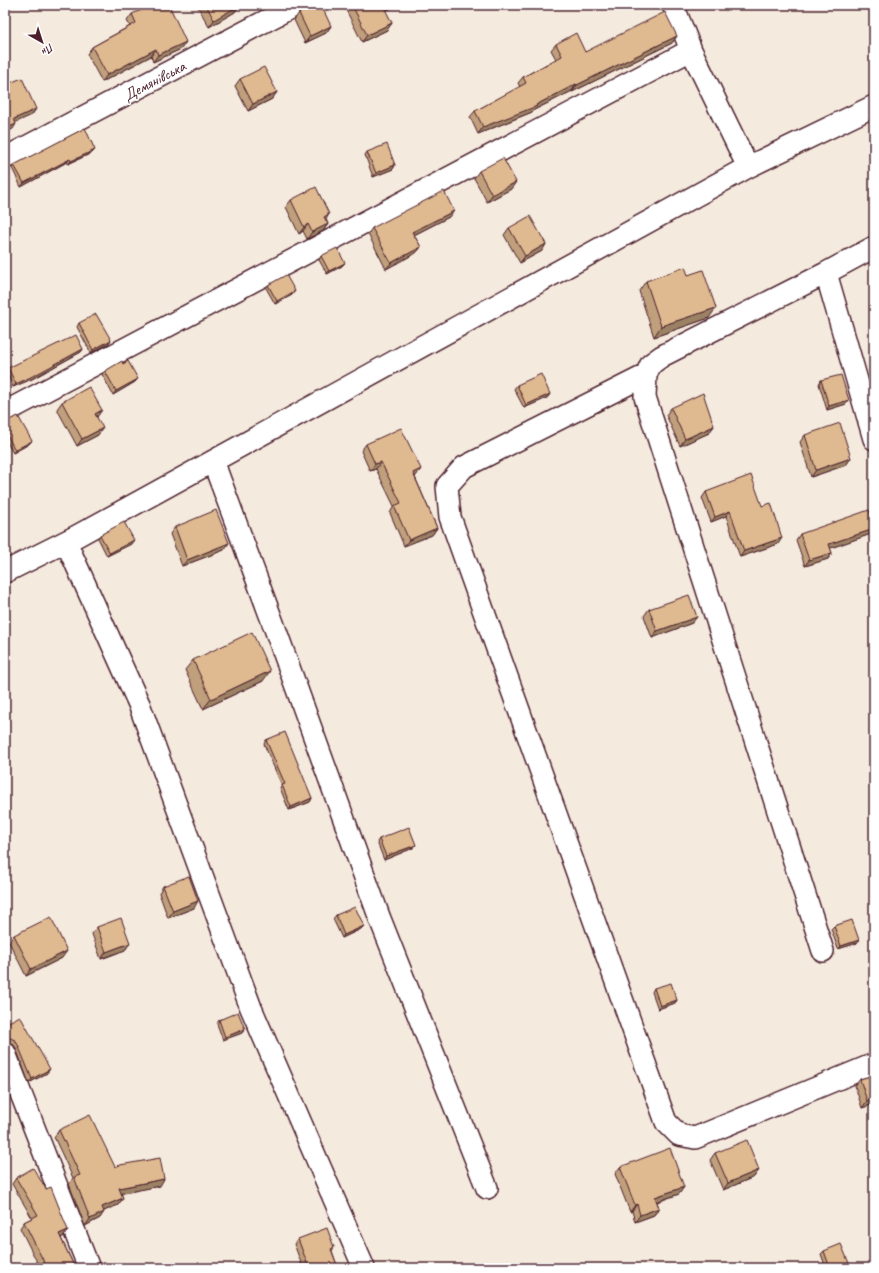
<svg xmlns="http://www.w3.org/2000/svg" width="879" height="1273" viewBox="0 0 879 1273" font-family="Caveat,sans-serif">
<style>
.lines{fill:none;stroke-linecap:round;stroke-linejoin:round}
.street-casing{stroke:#4a1f2b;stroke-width:24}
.street{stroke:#fff;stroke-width:21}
.wall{fill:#c09f7c;stroke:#4a1f2b}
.shaded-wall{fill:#9c8265;stroke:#4a1f2b}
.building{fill:#dfb990;stroke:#4a1f2b}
.labels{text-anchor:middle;stroke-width:3;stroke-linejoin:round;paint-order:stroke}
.street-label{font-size:16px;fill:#4a1f2b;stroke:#fff}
</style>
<rect width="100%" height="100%" fill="#f5eade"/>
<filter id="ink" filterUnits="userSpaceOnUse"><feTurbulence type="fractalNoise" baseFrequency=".025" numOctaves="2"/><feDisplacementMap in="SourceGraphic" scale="8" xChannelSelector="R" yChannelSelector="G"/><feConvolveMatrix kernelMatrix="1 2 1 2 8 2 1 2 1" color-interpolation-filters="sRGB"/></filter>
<g filter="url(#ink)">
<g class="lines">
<defs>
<path id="street" d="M 673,5 L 691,50 L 748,167
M 5,158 L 296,5
M 826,273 L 874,439
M 646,375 L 464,467 L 447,486 L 450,517 L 666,1122 L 679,1135 L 695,1138 L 874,1064
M 5,412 L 691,50
M 213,461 L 273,623 L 380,919 L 487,1188
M 66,542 L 139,704 L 251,1008 L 364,1268
M 5,572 L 75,537 L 748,167 L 874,106
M 823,951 L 645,397 L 646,375 L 651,364 L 662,356 L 826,273 L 874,247
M 5,1053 L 89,1268"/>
</defs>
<use href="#street" class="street-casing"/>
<use href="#street" class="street"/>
</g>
<path class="wall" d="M 197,5 L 243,5 L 238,7 L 235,12 L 209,27 Z
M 345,5 L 397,5 L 385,11 L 392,23 L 387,30 L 362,42 L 344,6 Z
M 307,8 L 331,26 L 326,33 L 305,43 L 294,20 L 299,13 Z
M 132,14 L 181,49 L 153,62 L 151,56 L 102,82 L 87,54 L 92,47 L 130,26 L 127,21 Z
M 677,36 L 672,43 L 572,92 L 572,91 L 534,110 L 532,112 L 478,134 L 470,117 L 475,111 L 520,87 L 518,83 L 523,77 L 556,59 L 551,50 L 556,44 L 585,52 Z
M 240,79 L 277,92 L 272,99 L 248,111 L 235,86 Z
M 95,150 L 92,153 L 68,164 L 67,162 L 21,187 L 12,168 L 14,165 Z
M 367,152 L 395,165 L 393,169 L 373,177 L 365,155 Z
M 479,171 L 511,189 L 487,202 L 474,178 Z
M 291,200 L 329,214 L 326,219 L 328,224 L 323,231 L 307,239 L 303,231 L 299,234 L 286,207 Z
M 449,217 L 414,235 L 421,247 L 416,253 L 386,269 L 368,234 L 372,228 Z
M 509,228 L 546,244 L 542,251 L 520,263 L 504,235 Z
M 321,256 L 342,266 L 327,274 L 319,260 Z
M 688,275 L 709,318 L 654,337 L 639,291 L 646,281 Z
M 268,285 L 292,295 L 275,304 L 266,288 Z
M 79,323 L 111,340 L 108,344 L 91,353 L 77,327 Z
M 83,349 L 81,352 L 32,379 L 13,387 L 6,371 L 8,368 Z
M 123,364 L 135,382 L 113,395 L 102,374 L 105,371 Z
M 821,380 L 849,400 L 846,404 L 827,410 L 819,384 Z
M 517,385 L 550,394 L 547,398 L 524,408 L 514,389 Z
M 62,402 L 97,417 L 98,435 L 77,446 L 57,409 Z
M 671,408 L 714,426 L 709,433 L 680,446 L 666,415 Z
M 5,422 L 29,444 L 13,453 L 5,439 Z
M 805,435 L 851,458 L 846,465 L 811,477 L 800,442 Z
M 366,444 L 416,476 L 415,477 L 437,528 L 432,535 L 404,546 L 390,513 L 394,506 L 376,469 L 370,471 L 361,451 Z
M 706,492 L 762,506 L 778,544 L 740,557 L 726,516 L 711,522 L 702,498 Z
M 874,525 L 874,530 L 871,534 L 830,548 L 832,553 L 828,559 L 805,566 L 796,540 L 800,534 Z
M 175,527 L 224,550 L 182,566 L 170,534 Z
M 100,535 L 131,544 L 107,556 L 98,538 Z
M 649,609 L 692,623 L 652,638 L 644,616 Z
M 193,660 L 263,681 L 203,709 L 185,670 Z
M 266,740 L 312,798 L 310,802 L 289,810 L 280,788 L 282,786 L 264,744 Z
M 379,839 L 413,848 L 384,860 L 377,842 Z
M 163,886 L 194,908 L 168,918 L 159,893 Z
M 336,915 L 364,926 L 361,929 L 342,938 L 333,919 Z
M 834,926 L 857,943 L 838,949 L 831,929 Z
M 97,927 L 130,943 L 125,950 L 101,959 L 92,934 Z
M 14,935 L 62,958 L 26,976 L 9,942 Z
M 654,988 L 677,1000 L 675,1003 L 658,1009 L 652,992 Z
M 219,1020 L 245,1029 L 242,1033 L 223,1040 L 217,1024 Z
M 5,1024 L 47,1073 L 29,1083 L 16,1048 L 13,1044 L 7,1041 Z
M 874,1075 L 874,1104 L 862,1108 L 855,1086 L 860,1079 Z
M 59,1130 L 115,1167 L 160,1186 L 121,1193 L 123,1198 L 118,1205 L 104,1211 L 100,1218 L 85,1226 L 69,1184 L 73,1178 L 54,1137 Z
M 715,1153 L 759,1170 L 754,1177 L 723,1190 L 710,1160 Z
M 620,1167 L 684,1187 L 679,1194 L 657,1202 L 659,1208 L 654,1215 L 635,1222 L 632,1211 L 630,1212 L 615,1174 Z
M 16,1178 L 68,1230 L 64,1236 L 61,1238 L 75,1268 L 40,1268 L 20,1228 L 24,1222 L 32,1218 L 12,1184 Z
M 298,1239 L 334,1247 L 332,1251 L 338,1268 L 303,1268 L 294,1244 Z
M 824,1251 L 851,1268 L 826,1268 L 821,1254 Z"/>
<path class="shaded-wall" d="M 237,5 L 243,5 L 238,7 L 235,12 L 209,27 L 214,20 Z
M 388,5 L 397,5 L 379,14 L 384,7 Z
M 392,23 L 387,30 L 362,42 L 367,35 Z
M 331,26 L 326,33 L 305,43 L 310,36 Z
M 677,36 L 672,43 L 572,92 L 577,85 Z
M 186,42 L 181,49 L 153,62 L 158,55 Z
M 156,49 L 151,56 L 102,82 L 107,75 Z
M 576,84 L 572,91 L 534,110 L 532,112 L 478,134 L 483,127 L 536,105 Z
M 277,92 L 272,99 L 248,111 L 253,104 Z
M 36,109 L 32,115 L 10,125 L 14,119 Z
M 16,124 L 13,129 L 5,133 L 5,129 Z
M 95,150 L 92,153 L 68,164 L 71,161 Z
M 70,159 L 67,162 L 21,187 L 24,183 Z
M 395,165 L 393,169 L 373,177 L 376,173 Z
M 516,182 L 511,189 L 487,202 L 492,195 Z
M 454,211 L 449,217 L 408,238 L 412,232 Z
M 329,214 L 325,221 L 324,217 Z
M 308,224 L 303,231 L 299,234 L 304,227 Z
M 328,224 L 323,231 L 307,239 L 312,232 Z
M 546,244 L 542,251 L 520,263 L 525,256 Z
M 421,247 L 416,253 L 386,269 L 391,263 Z
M 345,263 L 342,266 L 327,274 L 329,271 Z
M 295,291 L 292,295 L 275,304 L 277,301 Z
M 716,308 L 709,318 L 654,337 L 661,326 Z
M 111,340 L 108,344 L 91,353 L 93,350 Z
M 83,349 L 81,352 L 32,379 L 13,387 L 16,384 Z
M 138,379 L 135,382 L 113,395 L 116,391 Z
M 550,394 L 547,398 L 524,408 L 526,405 Z
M 849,400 L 846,404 L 827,410 L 829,406 Z
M 102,410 L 97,417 L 95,414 Z
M 714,426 L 709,433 L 680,446 L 685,439 Z
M 103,428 L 98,435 L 77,446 L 82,439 Z
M 32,441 L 29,444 L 13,453 L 15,450 Z
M 851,458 L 846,465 L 811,477 L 816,470 Z
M 381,462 L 376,469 L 370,471 L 375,464 Z
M 421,469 L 416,476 L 408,480 L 413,473 Z
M 730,511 L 726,516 L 711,522 L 715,517 Z
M 437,528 L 432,535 L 404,546 L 409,540 Z
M 874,529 L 874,530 L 871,534 L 825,550 L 829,544 Z
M 782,538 L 778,544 L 740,557 L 744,551 Z
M 134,540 L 131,544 L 107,556 L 110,553 Z
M 229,543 L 224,550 L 182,566 L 187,560 Z
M 832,553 L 828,559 L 805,566 L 809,560 Z
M 697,617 L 692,623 L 652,638 L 657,631 Z
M 270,671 L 263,681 L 203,709 L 211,699 Z
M 312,798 L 310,802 L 289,810 L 291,807 Z
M 416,845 L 413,848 L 384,860 L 386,856 Z
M 198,901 L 194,908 L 168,918 L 173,911 Z
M 364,926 L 361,929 L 342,938 L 344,935 Z
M 859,940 L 857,943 L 838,949 L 841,946 Z
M 130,943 L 125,950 L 101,959 L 106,952 Z
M 67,951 L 62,958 L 26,976 L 31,969 Z
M 677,1000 L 675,1003 L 658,1009 L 660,1006 Z
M 245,1029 L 242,1033 L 223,1040 L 225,1037 Z
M 5,1038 L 10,1038 L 7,1041 L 5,1041 Z
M 50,1069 L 47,1073 L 29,1083 L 32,1079 Z
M 11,1091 L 8,1094 L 5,1096 L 5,1094 Z
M 874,1099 L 874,1104 L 862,1108 L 867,1101 Z
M 759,1170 L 754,1177 L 723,1190 L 728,1183 Z
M 164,1179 L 160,1186 L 114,1195 L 119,1188 Z
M 684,1187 L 679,1194 L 650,1204 L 655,1197 Z
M 123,1198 L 118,1205 L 97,1214 L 102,1207 Z
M 637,1204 L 632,1211 L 630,1212 L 635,1205 Z
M 659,1208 L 654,1215 L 635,1222 L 640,1215 Z
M 104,1212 L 100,1218 L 85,1226 L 90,1219 Z
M 68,1230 L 64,1236 L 55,1241 L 59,1234 Z"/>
<path class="building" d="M 153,5 L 169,5 L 186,42 L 158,55 L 156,49 L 107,75 L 92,47 L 136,23 L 132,14 Z
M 206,5 L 240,5 L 214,20 Z
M 310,5 L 321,5 L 331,26 L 310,36 L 299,13 L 307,8 Z
M 352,5 L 388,5 L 384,7 L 392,23 L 367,35 Z
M 665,12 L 677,36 L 577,85 L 576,84 L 536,105 L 537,106 L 483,127 L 475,111 L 526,83 L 523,77 L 562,56 L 556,44 L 576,33 L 585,52 Z
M 264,67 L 277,92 L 253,104 L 240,79 Z
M 22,78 L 36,109 L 14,119 L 16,124 L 5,129 L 5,89 L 7,89 L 5,85 Z
M 85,128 L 95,150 L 71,161 L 70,159 L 24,183 L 14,165 Z
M 387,144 L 395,165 L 376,173 L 367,152 Z
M 503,158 L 516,182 L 492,195 L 479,171 Z
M 316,187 L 329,214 L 324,217 L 328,224 L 312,232 L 308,224 L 304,227 L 291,200 Z
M 444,191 L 454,211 L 412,232 L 421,247 L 391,263 L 372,228 Z
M 530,216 L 546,244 L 525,256 L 509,228 Z
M 337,248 L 345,263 L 329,271 L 321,256 Z
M 685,267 L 688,275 L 703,270 L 716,308 L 661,326 L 646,281 Z
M 286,275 L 295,291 L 277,301 L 268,285 Z
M 96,314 L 111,340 L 93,350 L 79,323 Z
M 76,335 L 83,349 L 35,375 L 16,384 L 8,368 Z
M 122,361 L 123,364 L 128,361 L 138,379 L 116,391 L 105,371 Z
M 541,374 L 550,394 L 526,405 L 517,385 Z
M 841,375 L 849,400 L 829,406 L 821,380 Z
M 89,387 L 102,410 L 95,414 L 103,428 L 82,439 L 62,402 Z
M 703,393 L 714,426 L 685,439 L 671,408 Z
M 18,416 L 32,441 L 15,450 L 5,431 L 5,422 Z
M 840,423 L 851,458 L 816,470 L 805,435 Z
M 401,428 L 421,469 L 413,473 L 437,528 L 409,540 L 394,506 L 401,503 L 381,462 L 375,464 L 366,444 Z
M 751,475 L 762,506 L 771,503 L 782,538 L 744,551 L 730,511 L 715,517 L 706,492 Z
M 216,510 L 229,543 L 187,560 L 175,527 Z
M 869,510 L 874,525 L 874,529 L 829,544 L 832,553 L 809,560 L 800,534 Z
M 124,522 L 134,540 L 110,553 L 100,535 Z
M 689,595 L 697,617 L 657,631 L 649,609 Z
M 252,632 L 270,671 L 211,699 L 193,660 Z
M 285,732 L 312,798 L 291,807 L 282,785 L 285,784 L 266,740 Z
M 409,827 L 416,845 L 386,856 L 379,839 Z
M 189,876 L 198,901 L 173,911 L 163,886 Z
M 355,907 L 364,926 L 344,935 L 336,915 Z
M 51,917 L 67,951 L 31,969 L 14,935 Z
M 121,918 L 130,943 L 106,952 L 97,927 Z
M 852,920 L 859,940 L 841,946 L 834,926 Z
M 671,983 L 677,1000 L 660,1006 L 654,988 Z
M 238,1012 L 245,1029 L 225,1037 L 219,1020 Z
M 20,1016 L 50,1069 L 32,1079 L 18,1045 L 15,1040 L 10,1038 L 5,1038 L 5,1024 Z
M 874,1075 L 874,1099 L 867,1101 L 860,1079 Z
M 5,1076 L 11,1091 L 5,1094 Z
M 90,1115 L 115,1167 L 120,1165 L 160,1158 L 164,1179 L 119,1188 L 123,1198 L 102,1207 L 104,1212 L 90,1219 L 74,1177 L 80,1175 L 59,1130 Z
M 747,1140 L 759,1170 L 728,1183 L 715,1153 Z
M 670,1148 L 684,1187 L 655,1197 L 659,1208 L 640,1215 L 637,1204 L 635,1205 L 620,1167 Z
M 33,1168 L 46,1189 L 51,1187 L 68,1230 L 59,1234 L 75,1268 L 45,1268 L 44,1267 L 46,1266 L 24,1222 L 38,1215 L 16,1178 Z
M 327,1228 L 334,1247 L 331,1249 L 338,1268 L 309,1268 L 298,1239 Z
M 841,1244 L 851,1268 L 830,1268 L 824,1251 Z"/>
</g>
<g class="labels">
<g class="street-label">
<text transform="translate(154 80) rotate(-28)" y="6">Демянівська</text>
</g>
</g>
<rect width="879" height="1273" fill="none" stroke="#fff" stroke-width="20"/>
<rect x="10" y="10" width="859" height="1253" fill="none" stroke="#4a1f2b" stroke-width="1.5" filter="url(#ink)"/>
<g transform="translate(42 42) rotate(141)" stroke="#ffffff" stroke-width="3" paint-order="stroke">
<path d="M0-3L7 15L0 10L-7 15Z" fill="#4a1f2b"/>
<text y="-6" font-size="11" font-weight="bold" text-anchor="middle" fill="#4a1f2b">Пн</text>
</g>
</svg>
